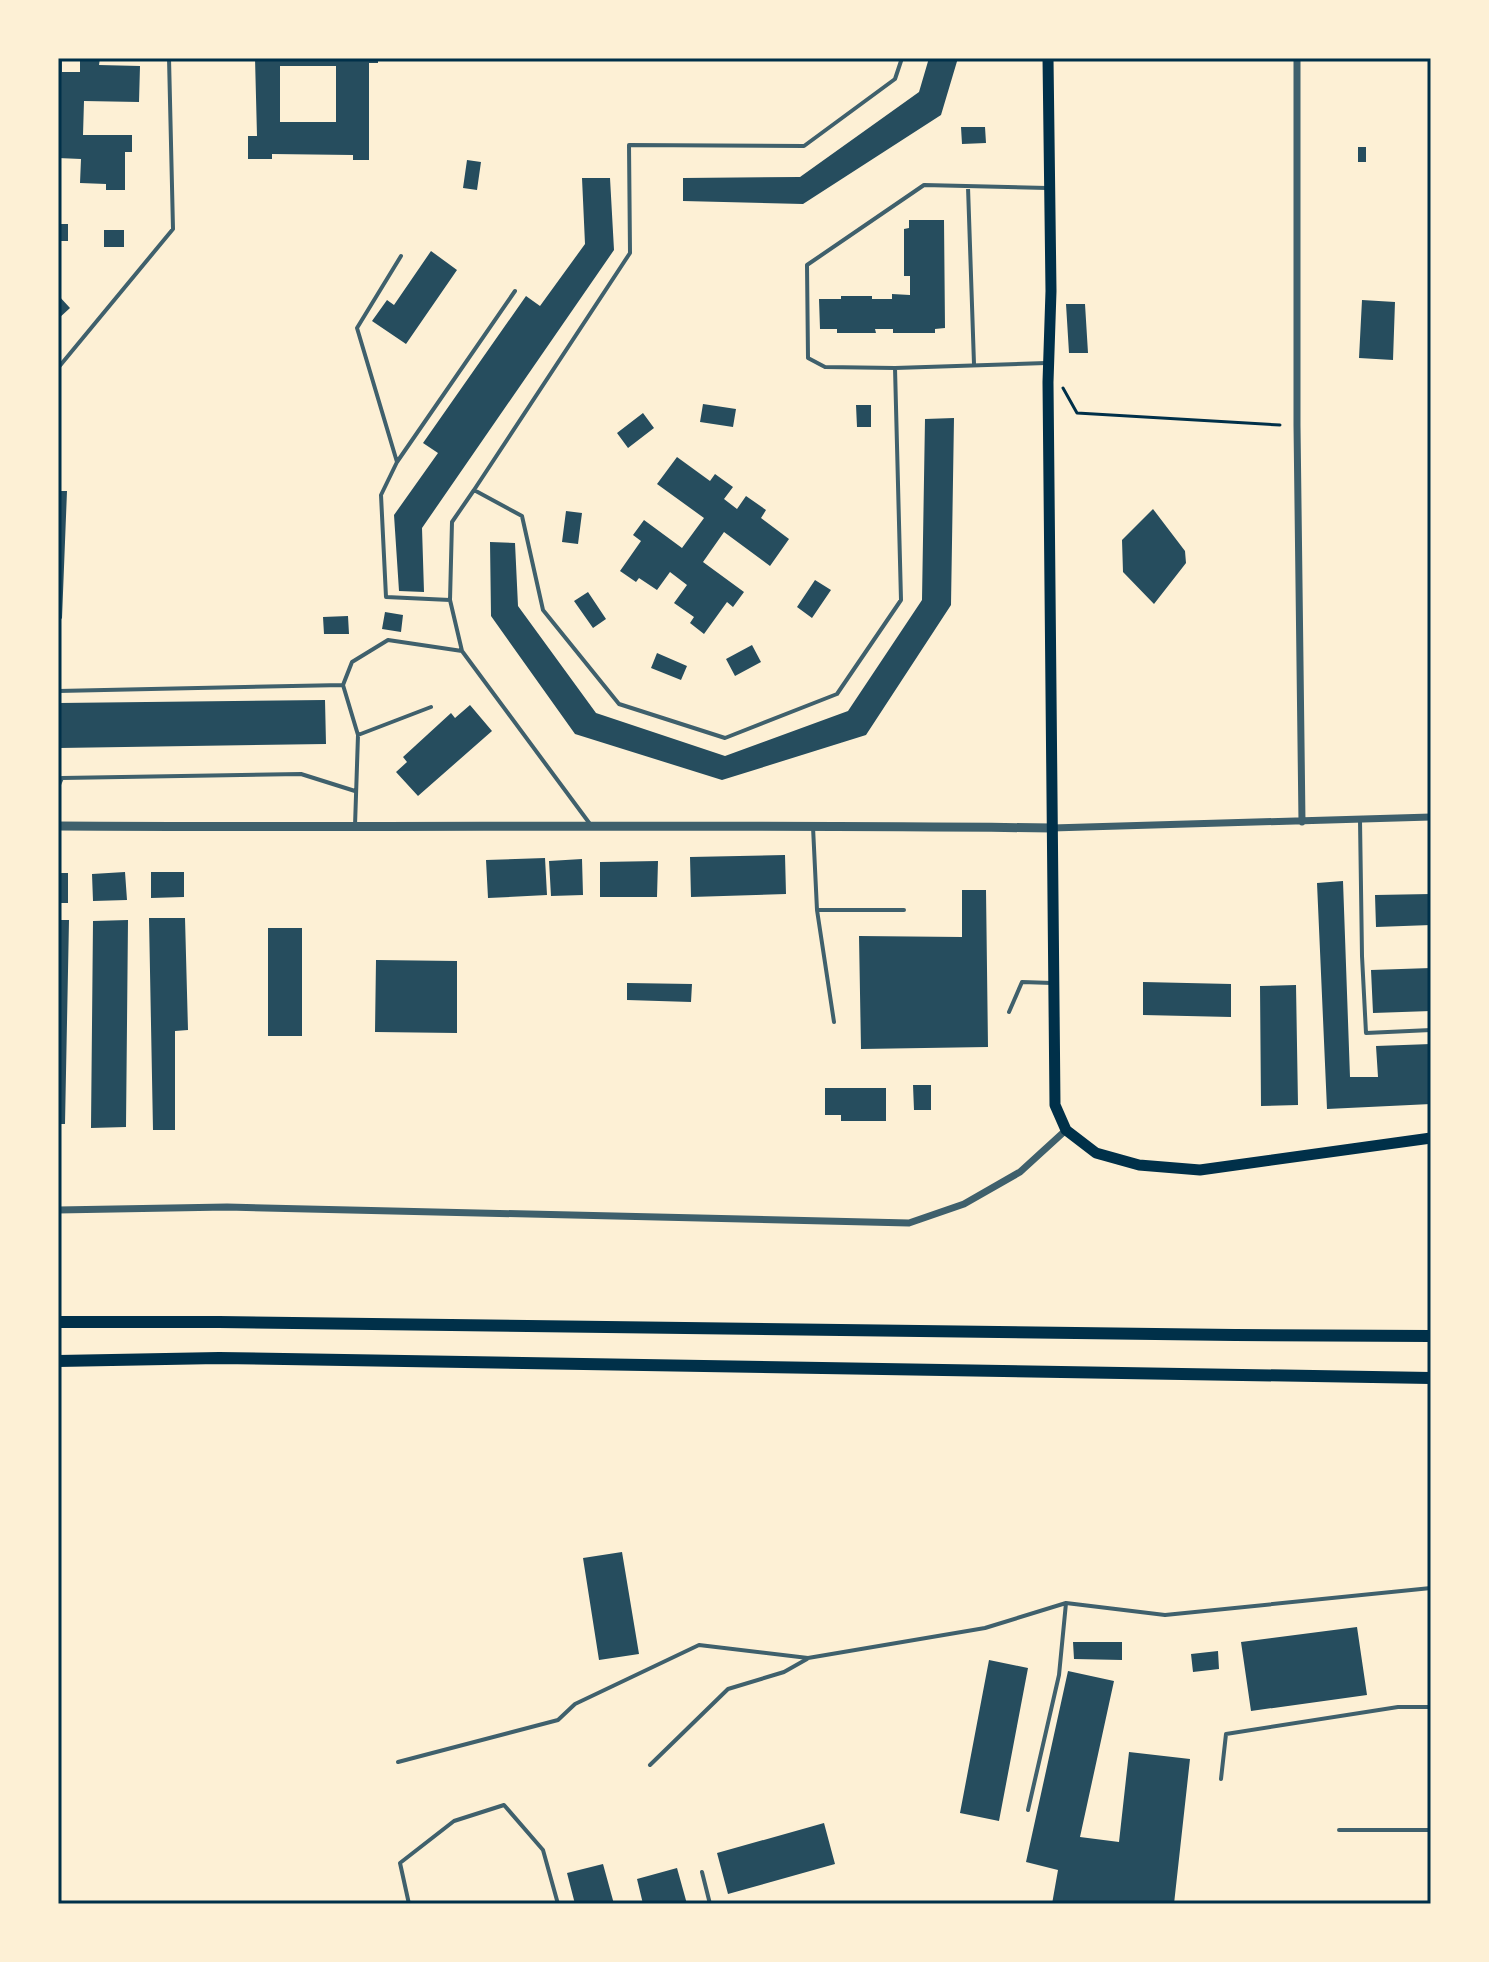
<svg xmlns="http://www.w3.org/2000/svg" width="1489" height="1962" viewBox="0 0 1489 1962" font-family="'Roboto Serif',serif">
<style>
.building{fill:#264d5e;fill-rule:evenodd}
.lines{fill:none;stroke-linecap:round;stroke-linejoin:round}
.path{stroke:#003049;stroke-width:3}
.service{stroke:#3f606c;stroke-width:4}
.minor{stroke:#3f606c;stroke-width:7}
.tertiary{stroke:#3f606c;stroke-width:9}
.secondary{stroke:#003049;stroke-width:11}
.primary{stroke:#003049;stroke-width:12}
.neatline{fill:none;stroke:#003049;stroke-width:3}
</style>
<rect width="100%" height="100%" fill="#fdf0d5"/>
<path class="building" d="M 58,58 L 62,58 L 62,72 L 80,72 L 80,58 L 100,58 L 99,65 L 140,66 L 139,102 L 84,101 L 83,135 L 132,135 L 132,152 L 125,152 L 125,190 L 106,190 L 106,184 L 80,183 L 81,159 L 58,158 Z
M 255,58 L 378,58 L 378,63 L 369,63 L 369,160 L 353,160 L 353,155 L 272,154 L 272,159 L 248,159 L 248,136 L 257,136 ZM 280,66 L 336,66 L 336,122 L 280,122 Z
M 929,58 L 958,58 L 941,115 L 803,204 L 683,201 L 683,178 L 800,177 L 919,92 Z
M 961,127 L 985,127 L 986,143 L 962,144 Z
M 1358,147 L 1366,147 L 1366,162 L 1358,162 Z
M 467,160 L 481,162 L 477,190 L 463,188 Z
M 582,178 L 610,178 L 614,250 L 422,528 L 424,592 L 399,591 L 394,515 L 438,453 L 423,443 L 526,296 L 540,306 L 585,244 Z
M 909,220 L 944,220 L 945,328 L 935,329 L 935,333 L 893,333 L 893,329 L 875,329 L 876,333 L 837,333 L 837,329 L 820,329 L 819,299 L 841,299 L 841,296 L 872,296 L 872,299 L 892,299 L 892,294 L 910,295 L 910,276 L 904,276 L 904,229 L 909,228 Z
M 58,224 L 68,224 L 68,241 L 58,241 Z
M 104,230 L 124,230 L 124,247 L 104,247 Z
M 431,251 L 457,270 L 406,344 L 372,321 L 387,300 L 394,305 Z
M 58,295 L 70,308 L 58,319 Z
M 1362,300 L 1395,302 L 1393,360 L 1359,358 Z
M 1066,304 L 1085,304 L 1088,353 L 1069,353 Z
M 703,404 L 736,409 L 733,427 L 700,422 Z
M 856,405 L 871,405 L 871,427 L 857,427 Z
M 643,413 L 654,428 L 628,448 L 617,433 Z
M 954,418 L 951,605 L 866,735 L 722,780 L 575,734 L 491,616 L 490,542 L 515,543 L 518,606 L 596,713 L 725,756 L 848,711 L 922,600 L 925,419 Z
M 677,457 L 710,481 L 715,474 L 733,487 L 724,499 L 737,509 L 746,496 L 766,510 L 761,518 L 789,539 L 770,566 L 724,532 L 703,562 L 744,592 L 733,607 L 727,602 L 704,634 L 690,623 L 694,617 L 674,603 L 687,585 L 670,572 L 657,590 L 639,578 L 636,582 L 620,571 L 641,541 L 633,535 L 644,520 L 682,548 L 704,518 L 657,484 Z
M 58,491 L 67,491 L 62,618 L 58,623 Z
M 1153,509 L 1185,551 L 1186,563 L 1154,604 L 1123,572 L 1122,540 Z
M 566,511 L 582,513 L 578,544 L 562,542 Z
M 815,580 L 831,590 L 812,618 L 797,607 Z
M 588,592 L 606,619 L 593,628 L 574,601 Z
M 385,612 L 403,615 L 401,632 L 382,629 Z
M 348,616 L 349,634 L 324,634 L 323,617 Z
M 752,645 L 761,662 L 735,676 L 726,659 Z
M 657,653 L 687,666 L 681,680 L 651,668 Z
M 325,700 L 326,744 L 59,748 L 59,703 Z
M 470,705 L 492,731 L 418,796 L 396,772 L 407,762 L 403,757 L 451,713 L 455,718 Z
M 785,855 L 786,894 L 691,897 L 690,857 Z
M 545,858 L 547,895 L 488,898 L 486,860 Z
M 582,859 L 583,895 L 551,896 L 549,861 Z
M 658,861 L 657,897 L 600,897 L 600,862 Z
M 125,872 L 127,900 L 93,901 L 92,874 Z
M 151,872 L 184,872 L 184,897 L 151,898 Z
M 58,873 L 68,873 L 68,903 L 58,903 Z
M 1343,881 L 1350,1077 L 1378,1077 L 1376,1046 L 1431,1044 L 1431,1104 L 1327,1109 L 1317,883 Z
M 962,890 L 986,890 L 988,1047 L 861,1049 L 859,936 L 962,937 Z
M 1431,894 L 1431,925 L 1376,927 L 1375,895 Z
M 149,918 L 185,918 L 188,1030 L 175,1031 L 175,1130 L 153,1130 Z
M 58,920 L 69,920 L 65,1124 L 58,1124 Z
M 128,920 L 126,1127 L 91,1128 L 93,921 Z
M 268,928 L 302,928 L 302,1036 L 268,1036 Z
M 376,960 L 457,961 L 457,1033 L 375,1032 Z
M 1431,968 L 1431,1011 L 1373,1013 L 1371,970 Z
M 1143,982 L 1231,984 L 1231,1017 L 1143,1015 Z
M 627,983 L 692,984 L 691,1002 L 627,1000 Z
M 1296,985 L 1298,1105 L 1261,1106 L 1260,986 Z
M 913,1085 L 931,1085 L 931,1110 L 914,1110 Z
M 825,1088 L 886,1088 L 886,1121 L 841,1121 L 841,1115 L 825,1115 Z
M 622,1552 L 639,1654 L 599,1660 L 583,1558 Z
M 1357,1627 L 1367,1695 L 1251,1711 L 1241,1642 Z
M 1073,1642 L 1122,1642 L 1122,1660 L 1074,1659 Z
M 1218,1651 L 1219,1669 L 1193,1672 L 1191,1654 Z
M 989,1660 L 1028,1668 L 999,1821 L 960,1813 Z
M 1068,1671 L 1114,1681 L 1080,1837 L 1119,1842 L 1129,1752 L 1190,1759 L 1174,1904 L 1052,1904 L 1058,1870 L 1026,1862 Z
M 824,1823 L 835,1864 L 728,1894 L 717,1853 Z
M 603,1864 L 614,1904 L 575,1904 L 567,1873 Z
M 677,1868 L 687,1904 L 643,1904 L 637,1879 Z"/>
<g class="lines">
<path class="path" d="M 1063,388 L 1077,413 L 1280,425"/>
<path class="service" d="M 968,187 L 974,364
M 1046,363 L 895,368 L 825,367 L 808,358 L 807,265 L 924,185 L 1047,188
M 58,368 L 173,229 L 169,58
M 397,462 L 357,328 L 401,256
M 474,490 L 630,253 L 629,145 L 804,146 L 895,79 L 902,58
M 450,600 L 386,597 L 381,495 L 397,462 L 515,291
M 462,651 L 450,600 L 452,522 L 474,490 L 522,516 L 543,610 L 619,704 L 725,738 L 837,694 L 901,600 L 895,368
M 58,691 L 343,685
M 358,735 L 431,707
M 58,787 L 62,778 L 301,774 L 355,791
M 1360,820 L 1362,956 L 1366,1033 L 1431,1030
M 355,826 L 358,735 L 343,685 L 352,662 L 388,640 L 462,651 L 590,824
M 813,827 L 817,910 L 834,1022
M 817,910 L 904,910
M 1009,1012 L 1022,982 L 1052,983
M 398,1762 L 558,1720 L 575,1704 L 699,1645 L 808,1658 L 985,1628 L 1066,1603 L 1165,1615 L 1431,1588
M 650,1765 L 728,1689 L 784,1672 L 807,1659
M 1221,1779 L 1226,1734 L 1398,1707 L 1431,1707
M 1028,1810 L 1059,1675 L 1066,1603
M 1339,1830 L 1431,1830
M 702,1872 L 710,1904
M 409,1904 L 400,1863 L 454,1821 L 504,1805 L 543,1850 L 558,1904"/>
<path class="minor" d="M 1297,58 L 1297,425 L 1302,822
M 1052,828 L 1431,817
M 58,1210 L 227,1207 L 909,1223 L 964,1204 L 1020,1172 L 1066,1130"/>
<path class="tertiary" d="M 58,826 C 389,828 721,824 1052,828"/>
<path class="secondary" d="M 1048,58 L 1051,291 L 1048,382 L 1055,1105 L 1066,1130 L 1096,1153 L 1139,1165 L 1200,1170 L 1431,1138"/>
<path class="primary" d="M 58,1322 L 219,1322 L 1235,1335 L 1431,1336
M 58,1361 L 219,1358 L 1431,1378"/>
</g>
<rect width="1489" height="1962" fill="none" stroke="#fdf0d5" stroke-width="120"/>
<rect x="60" y="60" width="1369" height="1842" class="neatline"/>
</svg>
